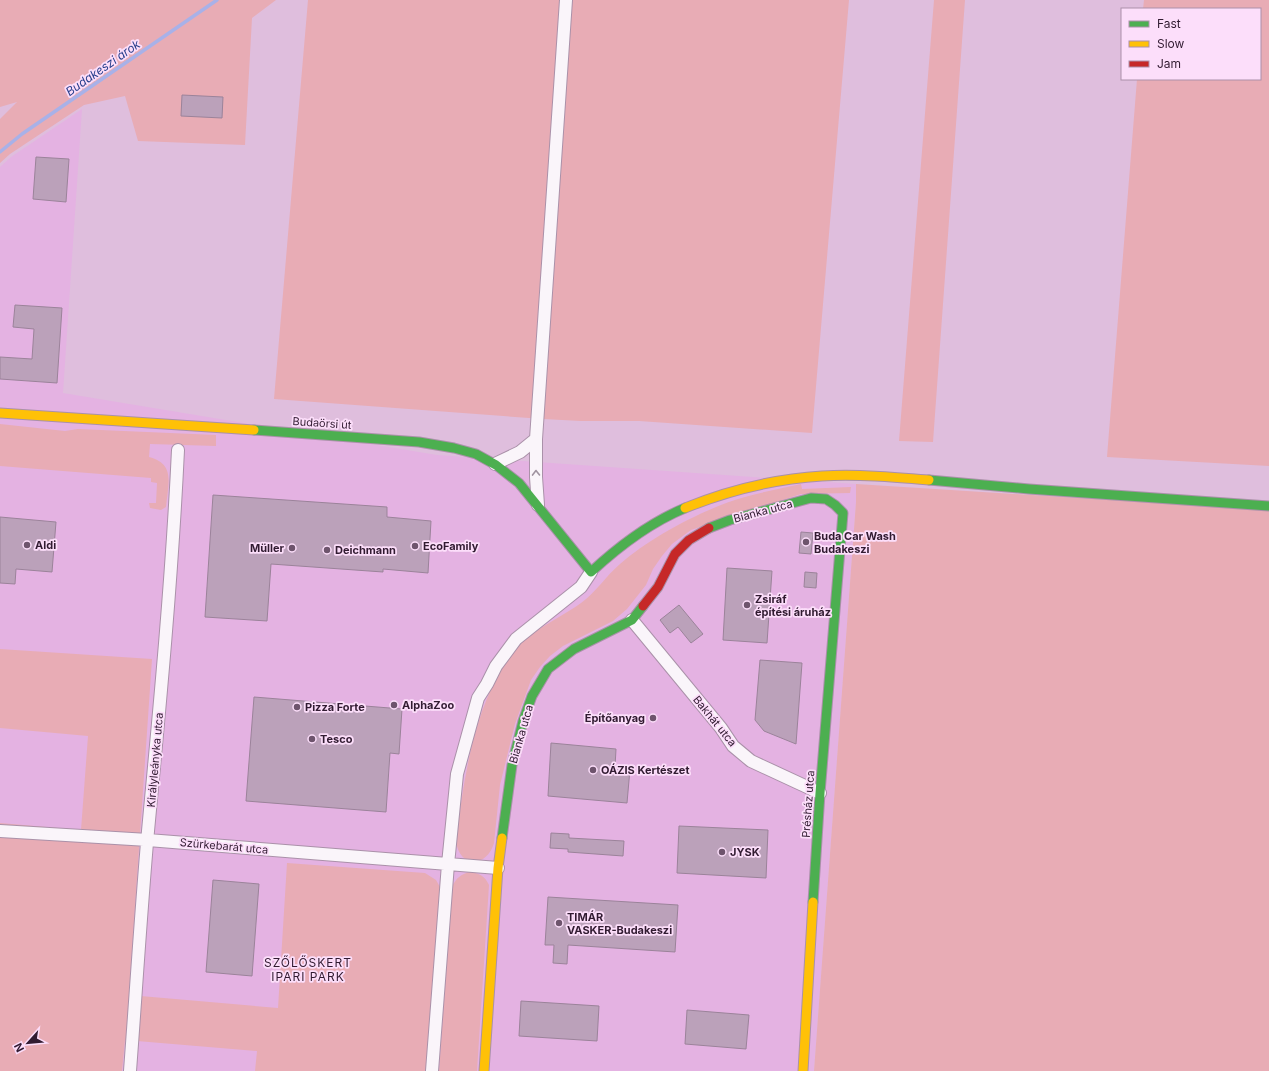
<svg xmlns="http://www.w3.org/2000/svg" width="1269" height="1071" viewBox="0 0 1269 1071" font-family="Inter,sans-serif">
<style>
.built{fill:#e4b2e2}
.green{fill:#e8acb5}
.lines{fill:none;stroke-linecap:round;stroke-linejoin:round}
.stream{stroke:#a8b1e8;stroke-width:3.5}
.building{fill:#bba1ba;stroke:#9b839a}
.street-casing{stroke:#aa91a9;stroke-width:14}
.fast-casing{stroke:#aa91a9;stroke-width:11}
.slow-casing{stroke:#aa91a9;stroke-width:11}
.jam-casing{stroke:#aa91a9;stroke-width:11}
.street{stroke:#faf5fa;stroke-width:12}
.fast{stroke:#4caf50;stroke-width:9}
.slow{stroke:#ffc107;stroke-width:9}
.jam{stroke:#c62828;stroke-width:9}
.oneway{stroke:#a093a0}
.poi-dot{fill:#6e546d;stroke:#fcdefa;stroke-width:1.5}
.labels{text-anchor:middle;stroke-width:3.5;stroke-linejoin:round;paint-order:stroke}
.street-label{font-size:11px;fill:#311b31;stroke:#fcdefa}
.poi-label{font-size:11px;font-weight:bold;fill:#311b31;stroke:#fcdefa;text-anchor:start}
.water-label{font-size:12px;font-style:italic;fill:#273e8b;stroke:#fcdefa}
.neighbourhood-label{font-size:12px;letter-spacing:1px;fill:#311b31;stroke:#fcdefa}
</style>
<rect width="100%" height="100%" fill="#dfbedd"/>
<path class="built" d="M 82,109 L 63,393 L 437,455 L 856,484 L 856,502 L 814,1071 L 0,1071 L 0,167 L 11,157 Z"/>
<path class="green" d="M 0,0 L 276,0 L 252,18 L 245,145 L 138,141 L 125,96 L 84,105 L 10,154 L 0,163 L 0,119 L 17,102 L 0,107 Z
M 308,0 L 849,0 L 812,433 L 639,421 L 581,421 L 543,419 L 274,399 Z
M 934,0 L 965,0 L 933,442 L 899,441 Z
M 1144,0 L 1269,0 L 1269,466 L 1107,457 L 1137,79 L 1260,79 L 1260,9 L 1143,9 Z
M 0,424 L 65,431 L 78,429 L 216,435 L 216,446 L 150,444 L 149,457 C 176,464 168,484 166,507 L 161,510 L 150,508 L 149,503 L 156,503 L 157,483 L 151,482 L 151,478 L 0,466 Z
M 801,484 L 802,489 L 851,487 L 850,493 L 801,494 L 691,530 L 672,544 L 662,556 L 653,569 L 646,585 L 627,609 L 613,621 L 563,646 L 550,656 L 540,667 L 531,680 L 515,724 L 500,785 L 494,843 C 487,868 459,868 456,841 C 464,779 472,716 506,661 C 523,633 556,621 581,603 C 596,592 606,576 620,564 C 651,537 705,508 745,497 C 763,492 782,488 801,484 Z
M 856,484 L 1269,510 L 1269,1071 L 814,1071 L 856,502 Z
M 0,649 L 152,659 L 129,995 L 278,1008 L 287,863 L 425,873 L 436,880 L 440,887 L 427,1071 L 255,1071 L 257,1051 L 125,1040 L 122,1071 L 0,1071 L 0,823 L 81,830 L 88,736 L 0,728 Z
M 470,872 C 479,873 485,876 489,885 L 477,1071 L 439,1071 L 452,887 C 456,878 461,874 470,872 Z"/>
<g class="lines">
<path class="stream" d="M 0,152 L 22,134 L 217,0"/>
</g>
<path class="building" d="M 182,95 L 223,97 L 222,118 L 181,116 Z
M 36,157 L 69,159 L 66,202 L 33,199 Z
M 15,305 L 62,308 L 57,383 L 0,379 L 0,357 L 32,359 L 34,329 L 13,327 Z
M 213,495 L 387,507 L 387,517 L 431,521 L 428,573 L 383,569 L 383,572 L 271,564 L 267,621 L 205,617 Z
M 0,517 L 56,522 L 52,572 L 16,569 L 15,584 L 0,583 Z
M 801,532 L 813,533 L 811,554 L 799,553 Z
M 727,568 L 772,571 L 767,643 L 723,640 Z
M 805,572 L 817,573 L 816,588 L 804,587 Z
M 679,605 L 703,634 L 691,643 L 678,627 L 670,633 L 660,620 Z
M 760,660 L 802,663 L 796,744 L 764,731 L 755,720 Z
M 254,697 L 402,709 L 399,754 L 390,753 L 386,812 L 246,801 Z
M 551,743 L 616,749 L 615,767 L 630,769 L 627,803 L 548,796 Z
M 679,826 L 768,830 L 766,878 L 677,873 Z
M 551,833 L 569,834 L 569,838 L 624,841 L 623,856 L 568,852 L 568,849 L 550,848 Z
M 213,880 L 259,884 L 252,976 L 206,972 Z
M 548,897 L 678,905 L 675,952 L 568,945 L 567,964 L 553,963 L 554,945 L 545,945 Z
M 521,1001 L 599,1006 L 597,1041 L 519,1036 Z
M 687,1010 L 749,1015 L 746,1049 L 685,1044 Z"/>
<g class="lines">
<defs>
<path id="street" d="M 495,464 L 520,452 L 536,439
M 538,505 L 536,477 L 536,439 L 566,0
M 632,620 L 721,728 L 733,746 L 751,761 L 820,793
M 0,831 L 148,840 L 498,868
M 130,1071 C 136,991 141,911 148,831 C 160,704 172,577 178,450
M 432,1071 L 448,864 L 457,774 L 478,698 L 487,684 L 496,666 L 516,639 L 581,587 L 591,572"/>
<path id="fast" d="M 254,430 L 419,442 L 454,448 L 476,454 L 496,465 L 519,483 L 591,572 C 619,546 649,523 685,508
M 929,480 L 1029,489 L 1269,506
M 709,528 L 730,520 L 811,498 L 826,499 L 835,505 L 843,513 L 820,793 L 813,902
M 502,838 L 512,765 L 523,721 L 532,696 L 548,669 L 574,649 L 632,620 L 643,606"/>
<path id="slow" d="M 0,413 L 254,430
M 685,508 C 729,490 775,479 822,476 C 857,474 893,477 929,480
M 484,1071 L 498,868 L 502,838
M 803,1071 L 813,902"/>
<path id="jam" d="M 643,606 L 658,587 L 675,554 L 689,540 L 709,528"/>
</defs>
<use href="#street" class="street-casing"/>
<use href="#fast" class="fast-casing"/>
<use href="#slow" class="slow-casing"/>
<use href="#jam" class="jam-casing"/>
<use href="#street" class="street"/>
<use href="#fast" class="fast"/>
<use href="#slow" class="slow"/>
<use href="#jam" class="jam"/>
</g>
<defs><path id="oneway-chevron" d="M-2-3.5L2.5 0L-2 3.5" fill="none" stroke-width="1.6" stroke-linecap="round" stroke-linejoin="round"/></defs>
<use class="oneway" href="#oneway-chevron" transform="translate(536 473) rotate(-91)"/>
<g class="poi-dot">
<circle cx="806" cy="542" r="4"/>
<circle cx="27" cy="545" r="4"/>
<circle cx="415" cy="546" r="4"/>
<circle cx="292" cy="548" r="4"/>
<circle cx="327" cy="550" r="4"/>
<circle cx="747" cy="605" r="4"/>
<circle cx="394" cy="705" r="4"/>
<circle cx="297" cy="707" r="4"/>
<circle cx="653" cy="718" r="4"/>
<circle cx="312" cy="739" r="4"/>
<circle cx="593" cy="770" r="4"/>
<circle cx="722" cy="852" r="4"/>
<circle cx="559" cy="923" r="4"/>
</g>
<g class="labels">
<g class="street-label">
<text transform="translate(322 423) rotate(4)" y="4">Budaörsi út</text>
<text transform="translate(763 511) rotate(-15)" y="4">Bianka utca</text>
<text transform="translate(715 721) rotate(51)" y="4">Bakhát utca</text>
<text transform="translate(521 734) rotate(-74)" y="4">Bianka utca</text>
<text transform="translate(155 760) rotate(-85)" y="4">Királyleányka utca</text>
<text transform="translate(808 804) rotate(-86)" y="4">Présház utca</text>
<text transform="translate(224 846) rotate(5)" y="4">Szürkebarát utca</text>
</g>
<g class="poi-label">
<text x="814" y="540">Buda Car Wash<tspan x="814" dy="13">Budakeszi</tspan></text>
<text x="35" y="549">Aldi</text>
<text x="423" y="550">EcoFamily</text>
<text x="284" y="552" text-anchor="end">Müller</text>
<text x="335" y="554">Deichmann</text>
<text x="755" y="603">Zsiráf<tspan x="755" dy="13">építési áruház</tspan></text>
<text x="402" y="709">AlphaZoo</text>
<text x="305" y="711">Pizza Forte</text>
<text x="645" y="722" text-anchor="end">Építőanyag</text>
<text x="320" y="743">Tesco</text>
<text x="601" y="774">OÁZIS Kertészet</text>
<text x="730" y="856">JYSK</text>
<text x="567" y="921">TIMÁR<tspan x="567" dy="13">VASKER-Budakeszi</tspan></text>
</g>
<g class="water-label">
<text transform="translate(103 68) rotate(-35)" y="4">Budakeszi árok</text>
</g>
<g class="neighbourhood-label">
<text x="308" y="967">SZŐLŐSKERT<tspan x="308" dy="14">IPARI PARK</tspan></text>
</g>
</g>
<rect x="1121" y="8" width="140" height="72" fill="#fcdefa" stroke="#ab90aa"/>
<rect x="1129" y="21" width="20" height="6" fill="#4caf50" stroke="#ab90aa"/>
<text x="1157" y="28" font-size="12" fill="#311b31">Fast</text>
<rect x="1129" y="41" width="20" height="6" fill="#ffc107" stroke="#ab90aa"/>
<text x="1157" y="48" font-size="12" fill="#311b31">Slow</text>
<rect x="1129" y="61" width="20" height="6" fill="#c62828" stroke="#ab90aa"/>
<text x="1157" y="68" font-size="12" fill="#311b31">Jam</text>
<g transform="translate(28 1043) rotate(243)" stroke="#fcdefa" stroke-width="3" paint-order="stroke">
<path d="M0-3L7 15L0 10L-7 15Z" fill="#311b31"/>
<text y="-6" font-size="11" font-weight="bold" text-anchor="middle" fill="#311b31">N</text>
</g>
</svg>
